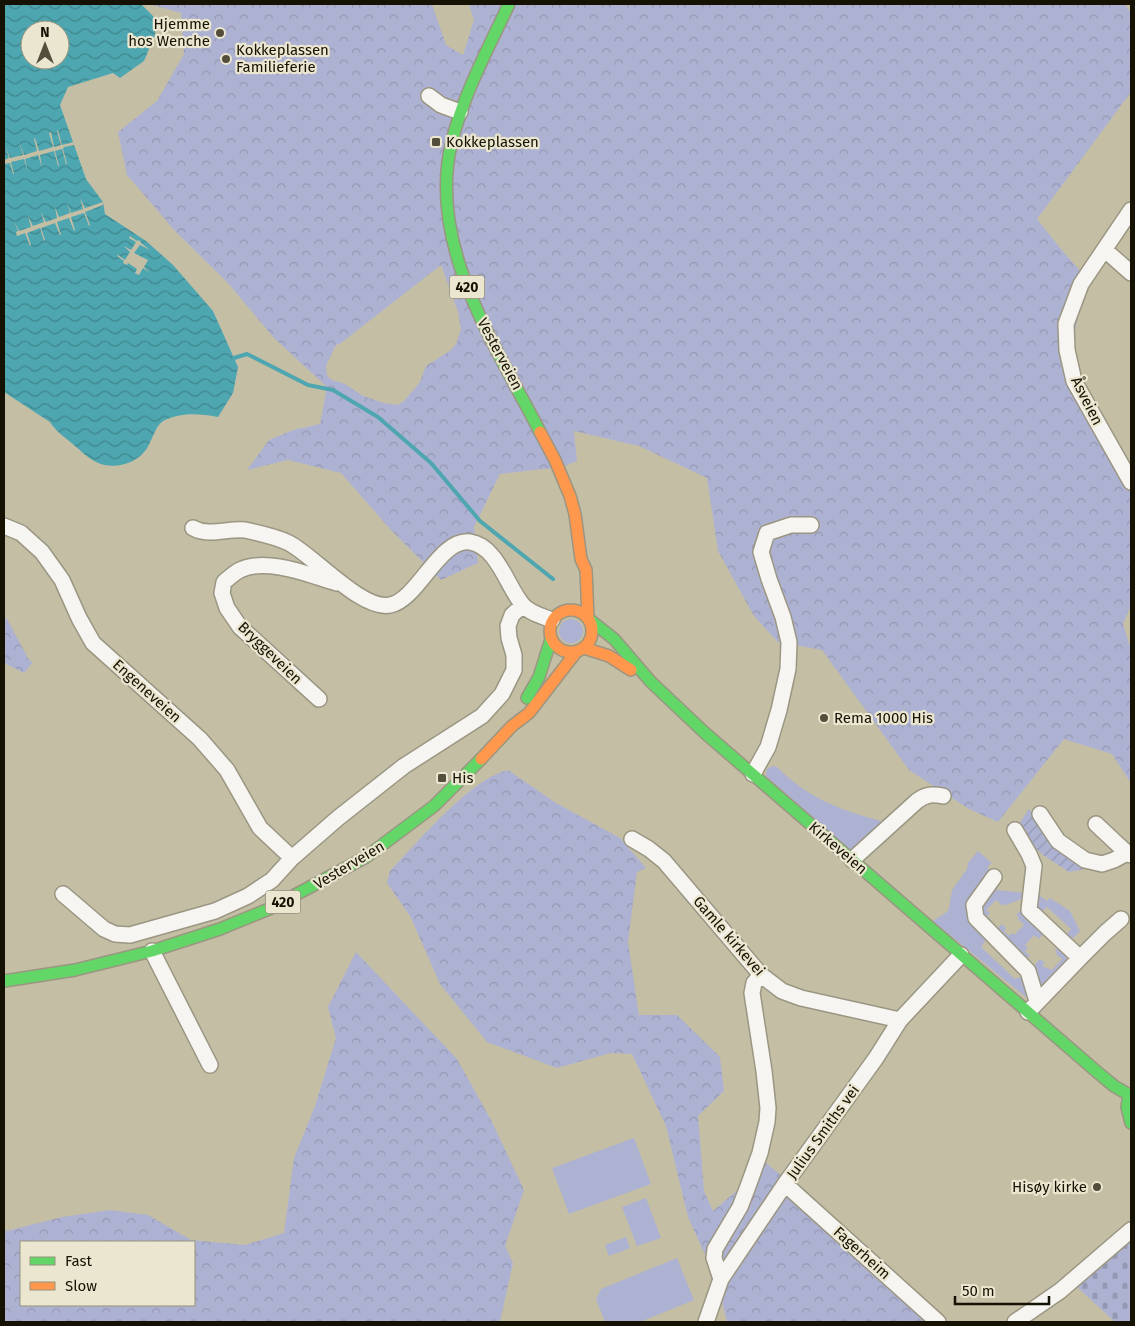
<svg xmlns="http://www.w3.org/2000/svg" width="1135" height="1326" viewBox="0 0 1135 1326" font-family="'Fira Sans',sans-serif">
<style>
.green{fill:#aeb2d2}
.forest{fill:url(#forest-crowns);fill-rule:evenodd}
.cemetery{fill:url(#cemetery-stones)}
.garden{fill:url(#garden-furrows)}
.water{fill:url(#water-waves);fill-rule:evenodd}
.pier{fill:#c4bea5}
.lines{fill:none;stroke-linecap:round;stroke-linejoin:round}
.stream{stroke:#4ea6b0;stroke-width:4}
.street-casing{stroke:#9b9682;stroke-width:18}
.fast-casing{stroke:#9b9682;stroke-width:14}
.slow-casing{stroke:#9b9682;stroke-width:14}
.street{stroke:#f6f5f2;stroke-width:15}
.fast{stroke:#63d668;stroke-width:11}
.slow{stroke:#ff974d;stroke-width:11}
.poi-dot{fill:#534e3c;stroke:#ebe6cf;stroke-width:2}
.labels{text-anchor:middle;stroke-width:4.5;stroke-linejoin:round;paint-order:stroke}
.shield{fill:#ebe6cf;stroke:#565240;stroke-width:1}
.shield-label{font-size:14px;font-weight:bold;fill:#161203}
.poi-label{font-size:15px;fill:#161203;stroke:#ebe6cf;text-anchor:start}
.street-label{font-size:15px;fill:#161203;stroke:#ebe6cf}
</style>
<defs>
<pattern id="forest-crowns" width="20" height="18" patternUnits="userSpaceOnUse" patternTransform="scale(1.25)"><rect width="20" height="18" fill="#aeb2d2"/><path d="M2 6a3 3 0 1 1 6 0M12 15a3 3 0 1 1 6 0" fill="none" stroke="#9598b3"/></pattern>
<pattern id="cemetery-stones" width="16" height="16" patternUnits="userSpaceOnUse" patternTransform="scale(1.25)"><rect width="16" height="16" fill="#aeb2d2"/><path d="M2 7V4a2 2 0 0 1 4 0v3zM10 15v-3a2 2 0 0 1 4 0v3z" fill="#9598b3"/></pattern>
<pattern id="garden-furrows" width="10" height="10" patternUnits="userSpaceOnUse" patternTransform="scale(1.25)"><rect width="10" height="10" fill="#aeb2d2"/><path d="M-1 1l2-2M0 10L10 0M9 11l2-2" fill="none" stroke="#9598b3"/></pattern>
<pattern id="water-waves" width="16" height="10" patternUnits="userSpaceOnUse" patternTransform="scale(1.25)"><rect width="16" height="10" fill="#4ea6b0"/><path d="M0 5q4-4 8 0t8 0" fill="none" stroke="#40868d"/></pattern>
</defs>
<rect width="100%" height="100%" fill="#c4bea5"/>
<path class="green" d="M559 631a12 12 0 1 1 24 0a12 12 0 1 1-24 0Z
M 773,766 L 777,767 C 810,800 845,812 889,823 L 856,855 L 766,776 L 767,769 Z
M 978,851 L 992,863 L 988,866 L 990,875 L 974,900 L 988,937 L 981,947 L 1015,979 L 1020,977 L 1023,978 L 1030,994 L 1027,998 L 933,921 L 947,912 L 949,908 L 952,890 L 967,869 L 968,863 Z
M 989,889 L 1026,893 L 1024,898 L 1006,905 L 1004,904 L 1003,906 L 996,900 L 986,910 L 990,913 L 987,916 L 992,921 L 986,924 L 981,918 L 980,901 Z
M 1036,893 L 1047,901 L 1050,898 L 1070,911 L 1080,931 L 1070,941 L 1065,936 L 1071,929 L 1047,907 L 1040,914 L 1037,911 Z
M 1021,910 L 1025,913 L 1045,932 L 1039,939 L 1034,935 L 1025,945 L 1028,948 L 1025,951 L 1030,956 L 1024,961 L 994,932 L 1002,924 L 1006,928 L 1004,931 L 1009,936 L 1012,933 L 1014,935 L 1024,925 L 1018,919 L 1019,917 L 1016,915 Z
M 1057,948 C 1063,949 1066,955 1067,961 L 1045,990 L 1038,987 L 1032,968 L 1040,959 L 1045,963 L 1042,966 L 1052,970 L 1062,959 L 1056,954 L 1057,952 L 1055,950 Z
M 634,1138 L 651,1184 L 569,1214 L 552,1168 Z
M 646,1198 L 661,1238 L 637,1246 L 622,1207 Z
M 626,1237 L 630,1248 L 609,1256 L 605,1245 Z
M 677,1258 L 694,1300 L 640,1322 L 605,1322 L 596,1299 L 601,1289 Z"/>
<path class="forest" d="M 149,4 L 432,4 L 446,45 L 463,55 L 474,20 L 469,4 L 1124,4 L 1131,12 L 1131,92 L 1037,219 L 1065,254 L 1086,277 L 1071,352 L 1096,421 L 1131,492 L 1131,605 L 1123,624 L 1131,650 L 1131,783 L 1112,754 L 1064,739 L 998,822 L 969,809 L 909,770 L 822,650 L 778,642 L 754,616 L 718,551 L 707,478 L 639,446 L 574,431 L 577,461 L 562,467 L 500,474 L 474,527 L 478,563 L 441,580 L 390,529 L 341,473 L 288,460 L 247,470 L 269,440 L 293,430 L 320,424 L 327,387 L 274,338 L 227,282 L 176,232 L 127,175 L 118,132 L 157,101 L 184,54 L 181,13 ZM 441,265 L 458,312 L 461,330 L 456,344 L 451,350 L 426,366 L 420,382 L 404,401 L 398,405 L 384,403 L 363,396 L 345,384 L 332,380 L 327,376 L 326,366 L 336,345 L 341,343 Z
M 4,618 L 7,619 L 29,660 L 33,662 L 24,673 L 4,663 Z
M 508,770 L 556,803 L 620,838 L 646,868 L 637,872 L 628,942 L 639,1015 L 677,1015 L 720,1057 L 724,1091 L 698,1116 L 704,1191 L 713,1211 L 745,1184 L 766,1163 L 809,1198 L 931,1322 L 727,1322 L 717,1281 L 688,1217 L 666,1126 L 632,1054 L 611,1053 L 557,1068 L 487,1042 L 440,984 L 410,916 L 387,883 L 390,871 C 418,842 470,779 508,770 Z
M 356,952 L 457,1059 L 492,1122 L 524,1190 L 505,1246 L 513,1263 L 500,1322 L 4,1322 L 4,1230 L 7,1231 L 62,1217 L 110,1210 L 148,1215 L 191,1240 L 245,1245 L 284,1233 L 294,1158 L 315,1106 L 336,1038 L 328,1007 ZM 21,1242 L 194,1242 L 194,1305 L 21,1305 Z"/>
<path class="cemetery" d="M 1131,1237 L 1131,1322 L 1115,1322 L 1076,1286 Z"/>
<path class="garden" d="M 1029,809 L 1051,837 L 1091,868 L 1069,872 L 1043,855 L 1038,850 L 1033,850 L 1019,824 Z"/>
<path class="water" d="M 4,4 L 141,4 L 157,20 L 155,35 L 144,61 L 120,78 L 113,73 L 68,87 L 60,105 L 86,179 L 103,202 L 105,214 L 146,241 L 173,265 L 213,311 L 238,367 L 233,393 L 218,417 C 199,414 184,412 165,420 C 155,424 152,443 145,451 C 134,465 112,470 96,462 C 88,458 81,451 75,446 C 66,438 56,432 50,422 L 4,392 ZM 30,30 L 60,30 L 60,60 L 30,60 Z"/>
<path class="pier" d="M 58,130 L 62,145 L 74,142 L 75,145 L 64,147 L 63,149 L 67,164 L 66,164 L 62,149 L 55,151 L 59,166 L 58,166 L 54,151 L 40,155 L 42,168 L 38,155 L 25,159 L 28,172 L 24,159 L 11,162 L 14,174 L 13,174 L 10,163 L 4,164 L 4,160 L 9,158 L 6,148 L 10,158 L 23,155 L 19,142 L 24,155 L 37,151 L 34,139 L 35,138 L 39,151 L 53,147 L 49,133 L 51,132 L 54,147 L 61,145 L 57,131 Z
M 80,198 L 85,208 L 103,202 L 103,205 L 85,212 L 90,225 L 89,226 L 84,213 L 71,217 L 75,230 L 74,231 L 69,218 L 57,222 L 61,235 L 60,235 L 55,223 L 41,228 L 45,240 L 44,241 L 40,228 L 27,233 L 31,245 L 30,246 L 25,233 L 17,236 L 16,232 L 18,231 L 14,221 L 19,231 L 31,227 L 28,216 L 33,226 L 44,222 L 41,212 L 46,222 L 57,218 L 55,207 L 59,217 L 70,213 L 67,202 L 71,213 L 83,209 Z
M 130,236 L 137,241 L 138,240 L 141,242 L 141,243 L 150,250 L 140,245 L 134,253 L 148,260 L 144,267 L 150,273 L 143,268 L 139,275 L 135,273 L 137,269 L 128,263 L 127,265 L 123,263 L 124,261 L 117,256 L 118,255 L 125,260 L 130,252 L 124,246 L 131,250 L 136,242 L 129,238 Z"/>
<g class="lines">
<path class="stream" d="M 234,358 L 247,354 L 308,385 L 333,390 L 378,417 L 431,463 L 480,521 L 553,579"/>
<defs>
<path id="street" d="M 429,96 L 441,105 L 460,112
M 1131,210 L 1081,284 L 1066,324 L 1067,350 L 1074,381 L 1131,482
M 1105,250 L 1131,273
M 4,526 L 21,533 L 42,552 L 62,580 L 79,618 L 93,643 L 200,739 L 227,770 L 260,828 L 292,858
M 193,528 C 209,537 228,528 245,530 C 259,533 277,537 289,543 C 314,556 362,611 390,605 C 418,600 439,538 470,542 C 497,546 507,586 522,604 C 529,613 542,616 552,620
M 319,699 L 240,627 L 227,608 L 222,593 L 224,582 C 229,578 234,573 240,570 C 267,557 309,575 337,583
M 753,774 L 768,747 L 779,710 L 788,669 L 789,642 L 783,617 L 769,579 L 761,552 L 767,533 L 791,525 L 811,525
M 1040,814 L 1058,841 L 1085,860 L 1102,864 L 1114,860 L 1127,853
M 1096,824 L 1127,853 L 1131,855
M 1015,830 L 1029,854 L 1034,866 L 1029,910 L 1080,958 L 1028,1012
M 632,839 L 649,849 L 664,861 L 761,975 L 782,991 L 801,998 L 900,1020
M 852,860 L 917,801 C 926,794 933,794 943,796
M 994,877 L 974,905 L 976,918 L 1028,971 L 1037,1001
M 63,894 L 104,929 L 115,934 L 130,935 L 215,911 L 248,896 L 272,880 L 292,858 L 338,818 L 404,766 L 482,716 L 502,694 L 514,670 L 514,655 L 509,638 L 508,626 L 512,615 L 523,605
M 152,951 L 210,1065
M 1080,958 L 1105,933 L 1121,919
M 785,1184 L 938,1322
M 721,1279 L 714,1258 L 715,1249 L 740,1207 L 747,1189 L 760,1153 L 767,1122 L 768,1108 L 764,1071 L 752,993 L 754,983 L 761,975
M 706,1322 L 721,1279 L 785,1184 L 876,1058 L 900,1020 L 961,955
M 1015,1322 L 1060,1291 L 1131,1230"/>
<path id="fast" d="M 509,4 C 488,49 464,93 452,141 C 426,244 495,344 540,432
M 590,620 L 614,639 L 651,682 L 705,733 L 1096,1071 L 1114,1086 L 1131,1096
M 527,698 L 539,677 L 551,639
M 4,981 L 75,970 L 152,951 L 220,929 L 269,909 L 366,857 L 434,806 L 481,759
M 1129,1095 L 1127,1107 L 1131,1123"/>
<path id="slow" d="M 540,432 L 555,460 L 570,496 L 575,514 L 581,559 L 586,570 L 588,618
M550 631a21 21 0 1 1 42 0a21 21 0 1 1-42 0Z
M 584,648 L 609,656 L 631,670
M 481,759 L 512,726 L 529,713 L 577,651"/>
</defs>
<use href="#street" class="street-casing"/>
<use href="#fast" class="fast-casing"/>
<use href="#slow" class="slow-casing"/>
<use href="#street" class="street"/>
<use href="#fast" class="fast"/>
<use href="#slow" class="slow"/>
</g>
<g class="poi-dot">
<circle cx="220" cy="33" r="5"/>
<circle cx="226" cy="59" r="5"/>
<rect x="431" y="137" width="10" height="10" rx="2.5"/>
<circle cx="824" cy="718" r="5"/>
<rect x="437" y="773" width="10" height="10" rx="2.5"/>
<circle cx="1097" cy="1187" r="5"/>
</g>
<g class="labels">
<g class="shield">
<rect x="449.5" y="275.5" width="35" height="23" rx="4"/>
<rect x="265.5" y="890.5" width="35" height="23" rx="4"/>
</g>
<g class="shield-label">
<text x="467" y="292">420</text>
<text x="283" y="907">420</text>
</g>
<g class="poi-label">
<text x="210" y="29" text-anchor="end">Hjemme<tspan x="210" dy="17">hos Wenche</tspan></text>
<text x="236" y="55">Kokkeplassen<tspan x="236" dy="17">Familieferie</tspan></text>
<text x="446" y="147">Kokkeplassen</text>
<text x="834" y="723">Rema 1000 His</text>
<text x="452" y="783">His</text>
<text x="1087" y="1192" text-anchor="end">Hisøy kirke</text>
</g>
<g class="street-label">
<text transform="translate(500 354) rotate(62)" y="5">Vesterveien</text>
<text transform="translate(1087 401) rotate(63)" y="5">Åsveien</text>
<text transform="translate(270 653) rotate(44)" y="5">Bryggeveien</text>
<text transform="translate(147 691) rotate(42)" y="5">Engeneveien</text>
<text transform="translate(838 848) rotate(41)" y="5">Kirkeveien</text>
<text transform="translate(349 865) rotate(-31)" y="5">Vesterveien</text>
<text transform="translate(729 936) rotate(49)" y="5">Gamle kirkevei</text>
<text transform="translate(823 1132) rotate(-54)" y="5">Julius Smiths vei</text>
<text transform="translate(862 1253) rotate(42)" y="5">Fagerheim</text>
</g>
</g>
<rect width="1135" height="1326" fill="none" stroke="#161203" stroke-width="10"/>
<rect x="20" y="1241" width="175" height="65" fill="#ebe6cf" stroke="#96917d"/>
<rect x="30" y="1257" width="25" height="8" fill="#63d668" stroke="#96917d"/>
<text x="65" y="1266" font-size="15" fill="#161203">Fast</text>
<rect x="30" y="1282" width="25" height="8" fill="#ff974d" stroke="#96917d"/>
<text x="65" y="1291" font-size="15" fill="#161203">Slow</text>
<g transform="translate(45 45)"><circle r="24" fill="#ebe6cf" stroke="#96917d"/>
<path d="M0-4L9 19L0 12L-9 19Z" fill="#534e3c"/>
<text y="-8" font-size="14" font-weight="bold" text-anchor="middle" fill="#161203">N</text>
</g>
<path d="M955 1296v8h94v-8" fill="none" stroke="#161203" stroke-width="2.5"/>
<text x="962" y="1296" font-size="15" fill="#161203" stroke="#ebe6cf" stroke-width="4" paint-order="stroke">50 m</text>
</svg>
